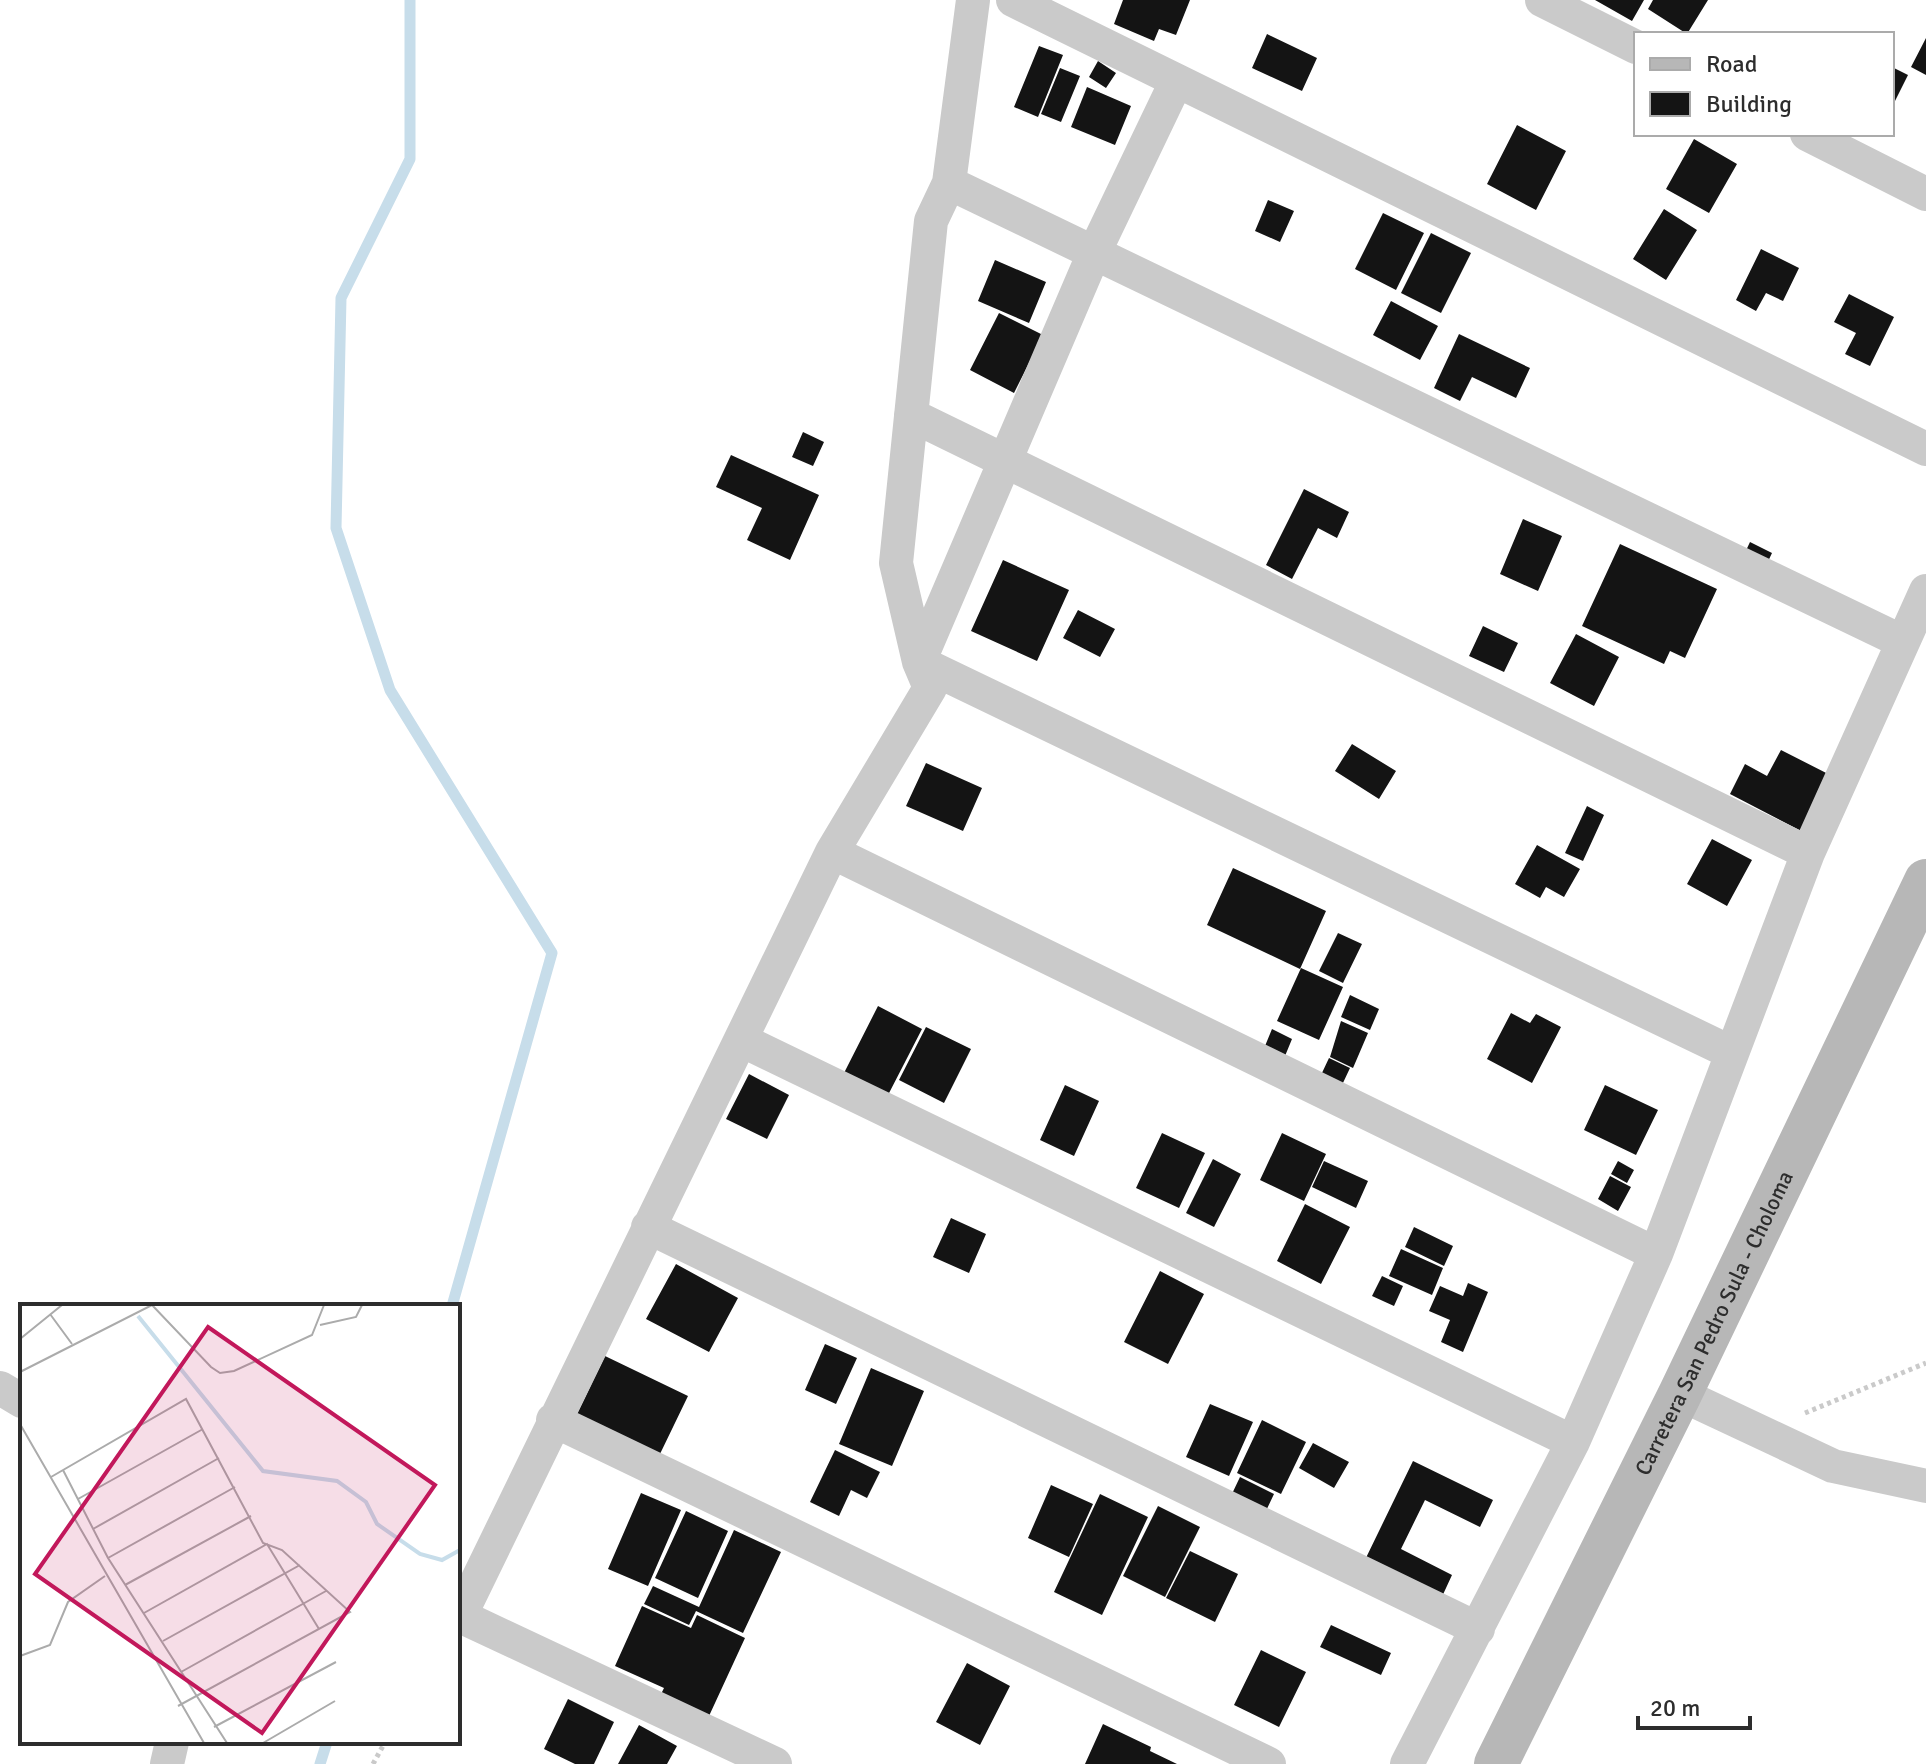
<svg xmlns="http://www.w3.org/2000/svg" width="1926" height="1764" viewBox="0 0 1926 1764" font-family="Signika,sans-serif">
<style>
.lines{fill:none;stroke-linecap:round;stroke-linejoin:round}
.stream{stroke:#c7ddea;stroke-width:11}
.building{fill:#141414}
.path{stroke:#cacaca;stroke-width:5;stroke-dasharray:4 4;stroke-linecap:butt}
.street{stroke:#cacaca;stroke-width:34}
.secondary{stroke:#b7b7b7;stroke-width:44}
.labels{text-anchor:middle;stroke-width:8;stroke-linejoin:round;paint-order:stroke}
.street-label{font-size:22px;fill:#2d2d2d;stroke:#fff}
.inset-river{fill:none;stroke:#c7ddea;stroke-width:4}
.inset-road{fill:none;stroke:#ababab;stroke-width:2}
.view{fill:#c2185b;fill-opacity:0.15;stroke:#c2185b;stroke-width:4}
.inset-edge{fill:none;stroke:#2d2d2d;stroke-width:4}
</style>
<rect width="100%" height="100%" fill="#fff"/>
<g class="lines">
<path class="stream" d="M 410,0 L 410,159 L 341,298 L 336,528 L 390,690 L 552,953 L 452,1306
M 320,1764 L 327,1742"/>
</g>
<path class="building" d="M 1123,0 L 1190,0 L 1176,35 L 1159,29 L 1154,41 L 1114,24 Z
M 1595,0 L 1644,0 L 1632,21 Z
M 1653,0 L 1708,0 L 1687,34 L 1648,9 Z
M 1267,34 L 1317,58 L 1302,91 L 1252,68 Z
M 1926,38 L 1926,75 L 1911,67 Z
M 1039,46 L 1063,55 L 1038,117 L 1014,107 Z
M 1098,61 L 1116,73 L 1106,88 L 1089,77 Z
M 1892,67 L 1908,75 L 1892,107 Z
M 1060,68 L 1080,76 L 1061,122 L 1041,114 Z
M 1087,87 L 1131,106 L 1115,145 L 1071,127 Z
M 1517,125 L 1566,151 L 1536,210 L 1487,184 Z
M 1694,139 L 1737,164 L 1709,213 L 1666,189 Z
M 1268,200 L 1294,211 L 1280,242 L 1255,231 Z
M 1664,209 L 1697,230 L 1666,280 L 1633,259 Z
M 1383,213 L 1424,233 L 1396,290 L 1355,269 Z
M 1431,233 L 1471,253 L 1441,313 L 1401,293 Z
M 1761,249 L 1799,268 L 1783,301 L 1766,293 L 1756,311 L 1736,300 Z
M 995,260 L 1046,282 L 1029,323 L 978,301 Z
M 1849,294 L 1894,317 L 1870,366 L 1845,354 L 1856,333 L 1834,322 Z
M 1391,301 L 1438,326 L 1420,360 L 1373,335 Z
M 999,313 L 1043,335 L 1014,393 L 970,370 Z
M 1459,334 L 1530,368 L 1516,398 L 1472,377 L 1460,401 L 1434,388 Z
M 803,432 L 824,442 L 813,466 L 792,457 Z
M 731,455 L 819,495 L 790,560 L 747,540 L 762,508 L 716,487 Z
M 1304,489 L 1349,512 L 1337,538 L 1318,528 L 1292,579 L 1266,565 Z
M 1523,519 L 1562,536 L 1538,591 L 1500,574 Z
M 1750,542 L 1772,553 L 1763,572 L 1741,561 Z
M 1620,544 L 1717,589 L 1685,658 L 1670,651 L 1664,664 L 1582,626 Z
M 1003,560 L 1069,590 L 1037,661 L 971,631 Z
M 1078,610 L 1115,629 L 1100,657 L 1063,638 Z
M 1483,626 L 1518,643 L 1504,672 L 1469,656 Z
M 1576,634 L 1619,657 L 1594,706 L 1550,683 Z
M 1352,744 L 1396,771 L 1379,799 L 1335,771 Z
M 1781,750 L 1838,779 L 1809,835 L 1730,794 L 1745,764 L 1767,776 Z
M 926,763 L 982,788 L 963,831 L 906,806 Z
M 1587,806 L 1604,815 L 1583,861 L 1565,853 Z
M 1712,839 L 1752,860 L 1727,906 L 1687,884 Z
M 1537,845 L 1580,869 L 1564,897 L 1546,887 L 1540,898 L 1515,884 Z
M 1233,868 L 1326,911 L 1300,969 L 1207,925 Z
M 1338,933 L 1362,944 L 1343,983 L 1319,971 Z
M 1301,968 L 1343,987 L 1319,1040 L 1277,1021 Z
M 1350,995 L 1379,1009 L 1370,1030 L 1341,1017 Z
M 878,1006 L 922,1029 L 887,1097 L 843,1075 Z
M 1511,1013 L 1530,1023 L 1536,1014 L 1561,1027 L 1532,1083 L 1487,1059 Z
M 1341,1021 L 1368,1033 L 1353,1068 L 1330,1057 Z
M 926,1027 L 971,1049 L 944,1103 L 899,1080 Z
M 1272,1029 L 1292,1039 L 1285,1056 L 1265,1046 Z
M 1329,1058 L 1350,1068 L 1342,1085 L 1321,1075 Z
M 749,1074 L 789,1095 L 767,1139 L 726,1119 Z
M 1065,1085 L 1099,1101 L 1074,1156 L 1040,1140 Z
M 1605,1085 L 1658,1110 L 1636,1155 L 1584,1130 Z
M 1162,1133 L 1205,1153 L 1179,1208 L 1136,1188 Z
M 1282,1133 L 1326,1154 L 1304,1201 L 1260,1180 Z
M 1213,1159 L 1241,1174 L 1214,1227 L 1186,1213 Z
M 1324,1161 L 1368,1181 L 1356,1208 L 1312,1187 Z
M 1618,1161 L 1634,1170 L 1627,1183 L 1611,1174 Z
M 1610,1176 L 1631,1187 L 1618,1211 L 1598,1199 Z
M 1305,1204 L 1350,1227 L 1321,1284 L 1277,1261 Z
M 951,1218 L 986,1234 L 969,1273 L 933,1257 Z
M 1414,1227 L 1453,1246 L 1444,1266 L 1405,1247 Z
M 1401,1249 L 1443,1268 L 1432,1295 L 1389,1276 Z
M 676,1264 L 738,1298 L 709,1352 L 646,1319 Z
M 1160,1271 L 1204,1294 L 1168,1364 L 1124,1342 Z
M 1382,1276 L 1403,1286 L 1394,1306 L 1372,1296 Z
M 1468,1283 L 1488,1292 L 1463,1352 L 1441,1342 L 1450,1320 L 1429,1311 L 1440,1286 L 1463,1296 Z
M 825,1344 L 857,1358 L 836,1404 L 805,1390 Z
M 605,1356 L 688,1396 L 659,1456 L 576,1416 Z
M 871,1368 L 924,1391 L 892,1466 L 839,1444 Z
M 1210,1404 L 1253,1422 L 1229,1476 L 1186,1457 Z
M 1262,1420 L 1306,1442 L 1281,1494 L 1237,1473 Z
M 1313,1443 L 1349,1462 L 1334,1488 L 1299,1468 Z
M 835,1450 L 880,1472 L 867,1498 L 851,1490 L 839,1516 L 810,1502 Z
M 1413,1461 L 1493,1500 L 1480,1527 L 1425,1500 L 1401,1549 L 1452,1575 L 1440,1601 L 1363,1564 Z
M 1240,1477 L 1274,1494 L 1264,1515 L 1230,1498 Z
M 1051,1485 L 1093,1504 L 1069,1557 L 1028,1538 Z
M 641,1493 L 681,1510 L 648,1586 L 608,1569 Z
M 1100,1494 L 1148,1517 L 1102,1615 L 1054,1592 Z
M 1158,1506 L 1200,1527 L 1165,1597 L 1123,1576 Z
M 686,1511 L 728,1531 L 698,1598 L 655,1578 Z
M 734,1530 L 781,1552 L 743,1633 L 696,1611 L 689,1625 L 644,1604 L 653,1586 L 699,1607 Z
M 1190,1551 L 1238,1574 L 1215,1622 L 1166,1598 Z
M 642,1606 L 691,1628 L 697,1615 L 745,1638 L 709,1716 L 661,1694 L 664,1688 L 615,1666 Z
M 1331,1625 L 1391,1653 L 1381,1675 L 1320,1647 Z
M 1261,1650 L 1306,1672 L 1279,1727 L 1234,1705 Z
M 967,1663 L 1010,1686 L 980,1745 L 936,1722 Z
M 568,1699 L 614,1722 L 594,1764 L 575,1764 L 544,1749 Z
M 1103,1724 L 1151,1747 L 1150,1751 L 1177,1764 L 1085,1764 Z
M 639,1725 L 677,1746 L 667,1764 L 618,1764 Z"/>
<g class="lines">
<path class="path" d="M 1805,1413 L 1926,1363
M 373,1764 L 385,1742"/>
<path class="street" d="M 1013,0 L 1926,449
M 1542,0 L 1636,47
M 1176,82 L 1094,253 L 919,662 L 1730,1052
M 1807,134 L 1926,194
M 949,183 L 1903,642
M 911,415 L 1808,853
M 832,852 L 1656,1254
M 741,1040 L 1573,1442
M 648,1227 L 1478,1629
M 0,1388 L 22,1401
M 1680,1394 L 1833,1466 L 1926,1486
M 553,1420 L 1269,1764
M 167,1764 L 172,1742
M 775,1764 L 460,1616 L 832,852 L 930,688 L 919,662 L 896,563 L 931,221 L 949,183 L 973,0
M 1407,1764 L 1573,1442 L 1656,1254 L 1808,853 L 1926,591"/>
<path class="secondary" id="s1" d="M 1496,1764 L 1680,1394 L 1926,881"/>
</g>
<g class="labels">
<g class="street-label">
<text dy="8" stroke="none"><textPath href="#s1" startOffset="492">Carretera San Pedro Sula - Choloma</textPath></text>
</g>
</g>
<g transform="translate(20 1304)">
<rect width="440" height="440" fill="#fff"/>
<path class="inset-river" d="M 118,12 L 243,167 L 317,177 L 346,198 L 357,220 L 400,250 L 422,256 L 440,246"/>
<path class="inset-road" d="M 30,10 L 52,40M 300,21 L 336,13 L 342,1M 0,35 L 42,1M 0,68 L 132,1 L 191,63 L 200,69 L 214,67 L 292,31 L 304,1M 0,120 L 184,439M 43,166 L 88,254 L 207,439M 31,173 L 166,95 L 243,239 L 262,246 L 330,308 L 158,402M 58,195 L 183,125M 73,225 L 199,154M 88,254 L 215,183M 105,281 L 231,212M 124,309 L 247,240 L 299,325M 143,337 L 280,261M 0,352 L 30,341 L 48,298 L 85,272M 161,368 L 306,287M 194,423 L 316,358M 243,439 L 315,397"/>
<path class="view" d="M 188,23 L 415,181 L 242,429 L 15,270 Z"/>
<rect width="440" height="440" class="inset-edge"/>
</g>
<rect x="1634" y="32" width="260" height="104" fill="#ffffff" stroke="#ababab" stroke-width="2"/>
<rect x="1650" y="58" width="40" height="12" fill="#b7b7b7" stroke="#ababab" stroke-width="2"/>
<text x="1706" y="72" font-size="24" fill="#2d2d2d">Road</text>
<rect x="1650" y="92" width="40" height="24" fill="#141414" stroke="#ababab" stroke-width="2"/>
<text x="1706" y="112" font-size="24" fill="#2d2d2d">Building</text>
<path d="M1638 1716v12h112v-12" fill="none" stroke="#2d2d2d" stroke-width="4"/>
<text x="1650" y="1716" font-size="24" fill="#2d2d2d" stroke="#ffffff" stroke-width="6" paint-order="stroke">20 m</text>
</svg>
